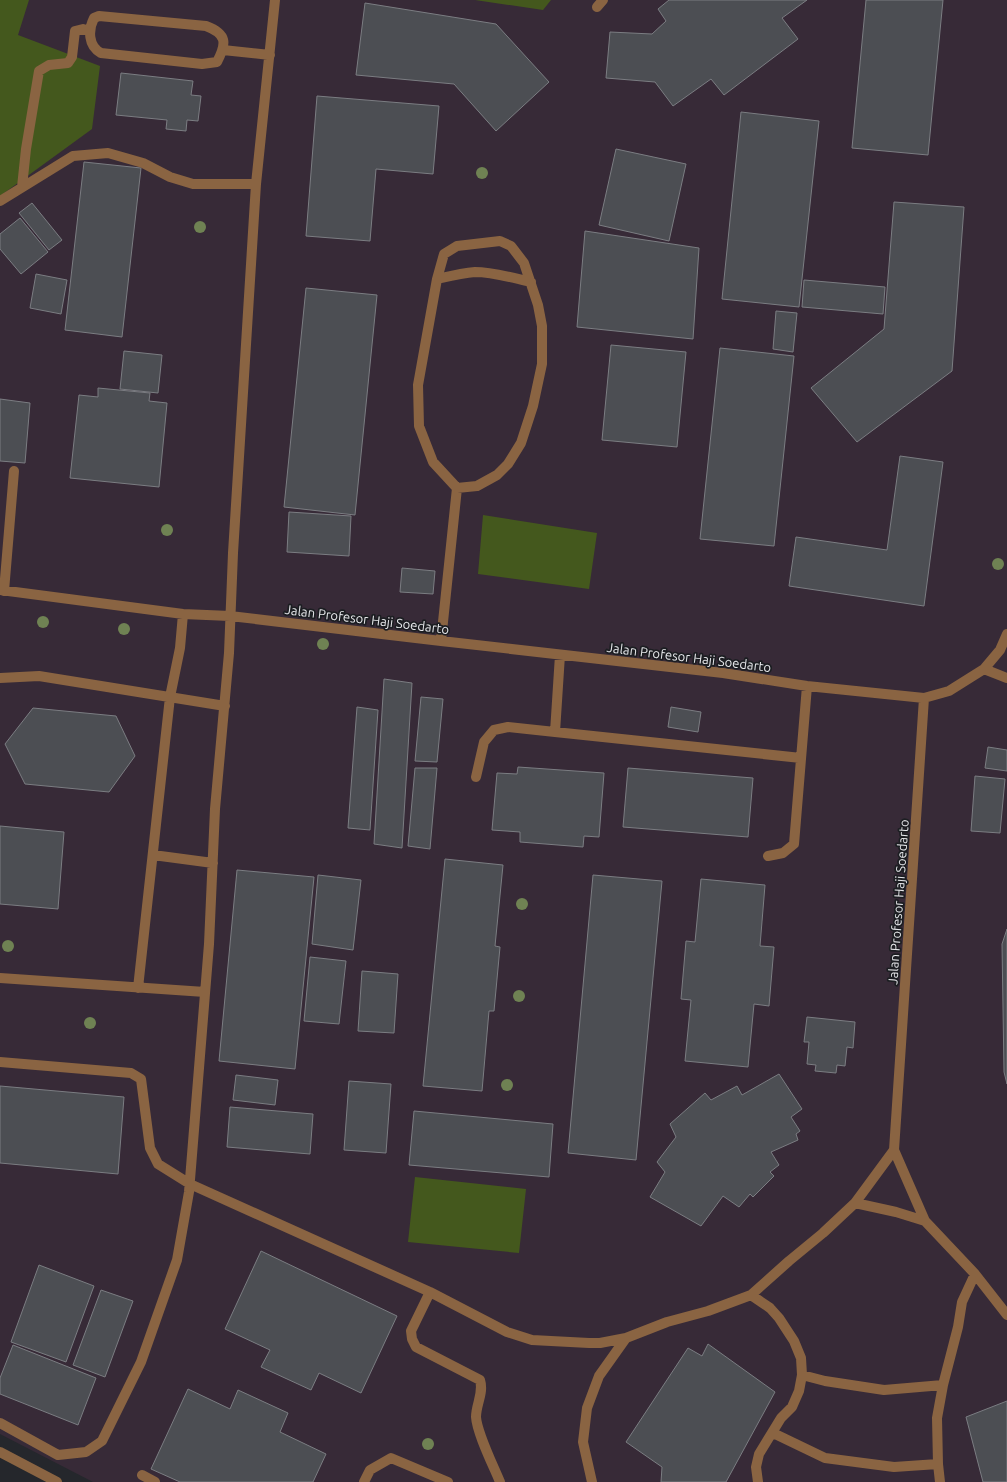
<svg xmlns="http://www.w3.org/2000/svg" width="1007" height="1482" viewBox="0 0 1007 1482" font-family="Ubuntu,sans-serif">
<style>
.education{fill:#372a37}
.green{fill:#44581d}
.building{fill:#4c4e53;stroke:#7b7d82}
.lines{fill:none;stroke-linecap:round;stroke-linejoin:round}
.minor{stroke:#8a6442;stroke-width:10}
.tree{fill:#6f8253}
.labels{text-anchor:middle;stroke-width:3.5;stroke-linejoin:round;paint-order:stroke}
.street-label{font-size:13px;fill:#e6e7ea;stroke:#1c1e22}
</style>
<rect width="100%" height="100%" fill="#25272c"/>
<path class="education" d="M 0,0 L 1007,0 L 1007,1482 L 93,1482 L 0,1434 Z"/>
<path class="green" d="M 0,0 L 29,0 L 18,35 L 100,66 L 92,129 L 0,196 Z
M 475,0 L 551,0 L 543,10 Z
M 483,515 L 597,533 L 589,589 L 478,574 Z
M 415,1177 L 526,1189 L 519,1253 L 408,1242 Z"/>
<path class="building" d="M 669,0 L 807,0 L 782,18 L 798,39 L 724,95 L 711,79 L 673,106 L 655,82 L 606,78 L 610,32 L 652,34 L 666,21 L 658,9 Z
M 866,0 L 943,0 L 928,155 L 852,148 Z
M 365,3 L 496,24 L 549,82 L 496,131 L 454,84 L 356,75 Z
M 121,73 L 193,81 L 191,95 L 201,96 L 198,121 L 187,120 L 186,131 L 166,129 L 167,120 L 116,115 Z
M 317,96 L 439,106 L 433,174 L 376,169 L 370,241 L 306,236 Z
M 741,112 L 819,121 L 799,307 L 722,299 Z
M 616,149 L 686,164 L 669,241 L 599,225 Z
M 84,162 L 141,168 L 122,337 L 65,330 Z
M 894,202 L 964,207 L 952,371 L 857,442 L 811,388 L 884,329 Z
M 32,203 L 62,240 L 49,250 L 19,213 Z
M 20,218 L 48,252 L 21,274 L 0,249 L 0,234 Z
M 585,231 L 699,248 L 693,339 L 577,327 Z
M 36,274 L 67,280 L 61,314 L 30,308 Z
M 804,280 L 885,287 L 883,314 L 802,307 Z
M 306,288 L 377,295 L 355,515 L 284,507 Z
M 776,311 L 797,313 L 793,352 L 773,349 Z
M 611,345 L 686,352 L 677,447 L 602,440 Z
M 720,348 L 794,356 L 774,546 L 700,539 Z
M 124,351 L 162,355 L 158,393 L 120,389 Z
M 98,388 L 150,393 L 149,401 L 167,403 L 159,487 L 70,478 L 79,395 L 98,397 Z
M 0,399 L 30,403 L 25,463 L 0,461 Z
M 900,456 L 943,462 L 924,606 L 789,586 L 796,537 L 887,550 Z
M 289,512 L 351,516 L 349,556 L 287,552 Z
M 402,568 L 435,571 L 433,594 L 400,592 Z
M 384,679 L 412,683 L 402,848 L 374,844 Z
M 421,697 L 443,699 L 437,762 L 415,761 Z
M 357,707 L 378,710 L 370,830 L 348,828 Z
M 671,707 L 701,712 L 698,732 L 668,727 Z
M 33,708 L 116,716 L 135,756 L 109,792 L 25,784 L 5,744 Z
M 988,747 L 1007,750 L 1007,771 L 985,768 Z
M 518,767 L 604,773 L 599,837 L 584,836 L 583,847 L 520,842 L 520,832 L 492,830 L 497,773 L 517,774 Z
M 415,768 L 437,768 L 430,849 L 408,846 Z
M 628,768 L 753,778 L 748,837 L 623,827 Z
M 975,776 L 1005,779 L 1000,833 L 971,831 Z
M 0,826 L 64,832 L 58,909 L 0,904 Z
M 445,859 L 503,865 L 495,946 L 500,947 L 494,1011 L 489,1011 L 482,1091 L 423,1086 Z
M 237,870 L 314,877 L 295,1069 L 219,1061 Z
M 318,875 L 361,880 L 353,950 L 312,944 Z
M 593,875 L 662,881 L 636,1160 L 568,1153 Z
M 701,879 L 765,885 L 760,946 L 774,947 L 769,1006 L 754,1004 L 748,1067 L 685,1061 L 691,1000 L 681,999 L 686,941 L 695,942 Z
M 1007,929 L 1007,1084 L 1004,1072 L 1002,944 Z
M 310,957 L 346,961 L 339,1024 L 304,1021 Z
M 362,971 L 398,974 L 394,1033 L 358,1031 Z
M 807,1017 L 855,1022 L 853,1048 L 847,1047 L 845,1066 L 837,1065 L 836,1073 L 815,1071 L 816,1065 L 807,1064 L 809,1042 L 804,1042 Z
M 779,1074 L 802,1109 L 791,1117 L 800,1131 L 796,1134 L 798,1140 L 771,1152 L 779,1165 L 770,1172 L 774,1176 L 753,1197 L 750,1194 L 739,1207 L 723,1196 L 701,1226 L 650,1197 L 665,1172 L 657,1162 L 676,1137 L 670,1124 L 705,1093 L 711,1100 L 737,1086 L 742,1095 Z
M 236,1075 L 278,1080 L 275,1105 L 233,1100 Z
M 349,1081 L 391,1084 L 386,1153 L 344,1150 Z
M 0,1086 L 124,1097 L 118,1174 L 0,1163 Z
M 230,1107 L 313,1114 L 310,1154 L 227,1147 Z
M 414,1111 L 553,1124 L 549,1177 L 409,1165 Z
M 261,1251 L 397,1316 L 361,1393 L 319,1373 L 311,1390 L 261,1367 L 270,1350 L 225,1329 Z
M 39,1265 L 94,1286 L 66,1362 L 11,1342 Z
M 101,1290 L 133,1301 L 105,1377 L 73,1365 Z
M 708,1344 L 775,1392 L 726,1482 L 661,1482 L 662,1467 L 626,1442 L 688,1348 L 702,1356 Z
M 13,1345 L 96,1378 L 78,1425 L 0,1394 L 0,1378 Z
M 188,1389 L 230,1409 L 238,1390 L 288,1413 L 280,1432 L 326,1454 L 313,1482 L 180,1482 L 151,1469 Z
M 1007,1401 L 1007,1482 L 983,1482 L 966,1417 Z"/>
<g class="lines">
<path class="minor" d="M 597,7 L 603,0
M 99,16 L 206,26 C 227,34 227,43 217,62 L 202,64 L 101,53 C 88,46 88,30 94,18 Z
M 223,50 L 270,55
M 22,187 L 26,149 L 39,71 L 49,65 L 68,63 L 72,57 L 75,31 L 83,29 L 90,31
M 0,201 L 73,156 L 108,153 L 143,163 L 170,177 L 193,184 L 256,184
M 437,279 L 444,254 L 457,246 L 500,241 L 511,246 L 524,263 L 538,305 L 542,326 L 542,364 L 533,406 L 521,443 L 508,464 L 497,475 L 477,486 L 457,488
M 0,590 L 183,614 L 230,616 L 441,641 L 723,673 L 807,686 L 924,698 L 949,691 L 984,669 L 1000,650 L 1007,634
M 4,591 L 14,471
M 441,641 L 457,488 L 433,462 L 419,426 L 418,385 L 437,279 C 450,276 462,273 475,272 C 493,272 513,278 531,282
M 560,655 L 555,732 L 801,758
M 984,669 L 1007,678
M 0,678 L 39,676 L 225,706
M 924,698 L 894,1150 L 925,1221 L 975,1274 L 1007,1315
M 476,777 L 484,742 L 494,730 L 508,727 L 555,732
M 153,855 L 213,863
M 768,856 L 783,853 L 794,844 L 807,686
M 0,978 L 205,992
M 138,988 L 170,697 L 180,648 L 183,614
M 0,1062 L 131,1073 L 141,1079 L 150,1148 L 158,1164 L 190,1184 L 430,1292 L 507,1332 L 532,1340 L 589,1343 L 600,1343 L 626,1338
M 855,1203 L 896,1212 L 925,1221
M 430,1292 L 411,1331 L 412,1339 L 416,1347 L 480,1380 C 484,1393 476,1404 476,1417 C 477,1433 493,1465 500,1482
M 751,1295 L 770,1308 L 779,1318 L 794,1341 L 801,1358 L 802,1375 L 799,1391 L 792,1407 L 781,1418 L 759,1454 L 756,1467 L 758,1482
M 802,1375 L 825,1381 L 884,1390 L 943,1385
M 0,1423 L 58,1455 L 86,1452 L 102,1441 L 141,1362 L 177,1260 L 189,1192 L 209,944 L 215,809 L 229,653 L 233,553 L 256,184 L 275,0
M 773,1433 L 825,1458 L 894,1467 L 938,1464
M 0,1452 L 57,1482
M 142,1475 L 155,1482
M 364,1482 L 370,1470 L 391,1458 L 448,1482
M 592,1482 L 583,1442 L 587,1408 L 599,1376 L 626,1338 L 667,1322 L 708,1311 L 751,1295 L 789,1261 L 823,1233 L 855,1203 L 894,1150
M 940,1482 L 938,1464 L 937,1418 L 943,1385 L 958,1327 L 962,1302 L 975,1274"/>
</g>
<g class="tree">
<circle cx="482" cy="173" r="6"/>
<circle cx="200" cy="227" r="6"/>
<circle cx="167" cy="530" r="6"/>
<circle cx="998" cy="564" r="6"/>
<circle cx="43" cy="622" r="6"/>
<circle cx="124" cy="629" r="6"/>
<circle cx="323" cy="644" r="6"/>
<circle cx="522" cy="904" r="6"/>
<circle cx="8" cy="946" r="6"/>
<circle cx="519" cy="996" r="6"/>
<circle cx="90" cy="1023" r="6"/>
<circle cx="507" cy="1085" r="6"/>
<circle cx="428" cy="1444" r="6"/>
</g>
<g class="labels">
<g class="street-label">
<text transform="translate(367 619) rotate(7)" y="5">Jalan Profesor Haji Soedarto</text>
<text transform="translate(689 657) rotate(7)" y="5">Jalan Profesor Haji Soedarto</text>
<text transform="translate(898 902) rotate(-86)" y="5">Jalan Profesor Haji Soedarto</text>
</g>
</g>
</svg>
